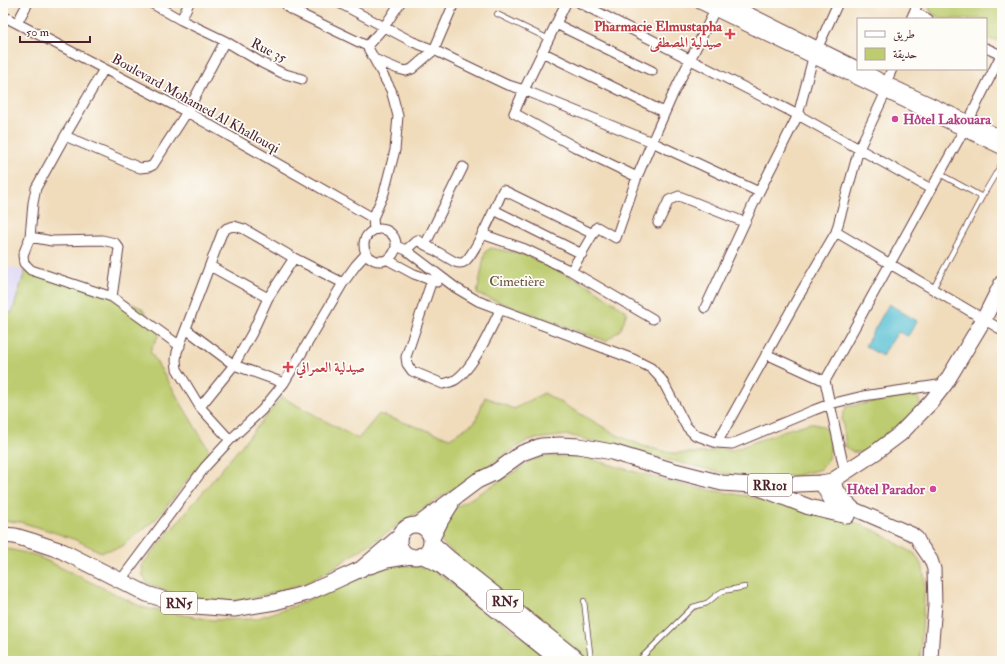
<svg xmlns="http://www.w3.org/2000/svg" width="1005" height="664" viewBox="0 0 1005 664" font-family="'IM FELL Double Pica',Amiri,serif">
<style>
.built{fill:#ddd5f6}
.green{fill:#bdcc6f;stroke:#84764d}
.water{fill:#58c1d4;stroke:#517080}
.lines{fill:none;stroke-linecap:round;stroke-linejoin:round}
.service-casing{stroke:#633b41;stroke-width:6}
.minor-casing{stroke:#633b41;stroke-width:11}
.tertiary-casing{stroke:#633b41;stroke-width:14}
.secondary-casing{stroke:#633b41;stroke-width:15}
.primary-casing{stroke:#633b41;stroke-width:17}
.service{stroke:#fff;stroke-width:4.5}
.minor{stroke:#fff;stroke-width:9}
.tertiary{stroke:#fff;stroke-width:12}
.secondary{stroke:#fff;stroke-width:13}
.primary{stroke:#fff;stroke-width:15}
.health-dot{fill:#e0444e;stroke:#fdfcf7;stroke-width:1.5}
.hotel-dot{fill:#d1479c;stroke:#fdfcf7;stroke-width:1.5}
.labels{text-anchor:middle;stroke-width:3.5;stroke-linejoin:round;paint-order:stroke}
.shield{fill:#fdfcf7;stroke:#806168;stroke-width:1}
.shield-label{font-size:13px;font-weight:bold;fill:#4a1f2b}
.health-label{font-size:14px;font-weight:bold;fill:#be3a42;stroke:#fdfcf7;text-anchor:end}
.street-label{font-size:14px;fill:#4a1f2b;stroke:#fdfcf7}
.hotel-label{font-size:14px;font-weight:bold;fill:#b23c85;stroke:#fdfcf7;text-anchor:start}
.park-label{font-size:14px;fill:#6c533f;stroke:#fdfcf7}
</style>
<rect width="100%" height="100%" fill="#fdfcf7"/>
<filter id="ink" filterUnits="userSpaceOnUse"><feTurbulence type="fractalNoise" baseFrequency=".025" numOctaves="2"/><feDisplacementMap in="SourceGraphic" scale="8" xChannelSelector="R" yChannelSelector="G"/><feConvolveMatrix kernelMatrix="1 2 1 2 8 2 1 2 1" color-interpolation-filters="sRGB"/></filter>
<filter id="wash" filterUnits="userSpaceOnUse"><feTurbulence type="fractalNoise" baseFrequency=".012" numOctaves="4" result="noise"/><feDisplacementMap in="SourceGraphic" scale="16" xChannelSelector="R" yChannelSelector="G"/><feGaussianBlur stdDeviation="0.9" result="paint"/><feColorMatrix in="noise" values="0 0 0 0 0 0 0 0 0 0 0 0 0 0 0 0 0 1.4 0 .05"/><feComposite in="paint" operator="in"/></filter>
<g filter="url(#wash)">
<rect width="100%" height="100%" fill="#f0dcbb"/>
<path class="built" d="M 3,266 L 25,271 L 12,313 L 3,311 Z"/>
<path class="green" d="M 927,3 L 1002,3 L 1002,31 L 998,40 L 991,40 L 986,38 L 986,19 L 943,19 L 932,14 Z
M 491,248 L 525,255 L 590,286 L 627,312 L 621,329 L 606,341 L 477,294 L 485,252 Z
M 25,271 L 109,293 L 141,308 L 161,331 L 150,351 L 210,452 L 156,519 L 121,547 L 101,552 L 76,540 L 47,530 L 20,522 L 3,521 L 3,311 L 12,313 Z
M 544,393 L 617,435 L 643,446 L 671,453 L 708,453 L 718,448 L 731,451 L 786,430 L 810,423 L 822,426 L 830,433 L 831,440 L 830,452 L 826,463 L 821,469 L 795,476 L 746,477 L 722,473 L 568,435 L 528,440 L 330,570 L 307,583 L 258,597 L 232,601 L 201,600 L 162,590 L 148,584 L 143,576 L 142,565 L 282,397 L 358,439 L 379,414 L 450,438 L 475,422 L 485,397 L 514,409 Z
M 907,396 L 917,397 L 920,401 L 918,409 L 902,423 L 864,452 L 853,452 L 846,447 L 842,418 L 846,407 Z
M 548,456 L 583,457 L 685,486 L 747,496 L 844,518 L 874,530 L 915,554 L 923,568 L 925,582 L 920,661 L 586,661 L 442,543 L 441,535 L 449,512 L 519,469 L 531,460 Z
M 3,548 L 35,555 L 144,608 L 212,620 L 255,619 L 300,604 L 374,568 L 394,565 L 418,566 L 435,571 L 453,584 L 553,661 L 3,661 Z"/>
<path class="water" d="M 889,304 L 917,321 L 908,336 L 898,332 L 882,356 L 865,346 Z"/>
</g>
<g filter="url(#ink)">
<g class="lines">
<defs>
<path id="service" d="M 497,14 L 549,39
M 940,174 L 982,197 L 1002,163
M 933,289 L 982,197
M 584,601 L 591,661
M 638,661 L 693,607 L 707,603 L 718,594 L 723,591 L 745,587"/>
<path id="minor" d="M 151,3 L 181,20 L 225,41 L 262,63 L 282,73 L 302,79
M 287,3 L 287,6 L 290,9 L 367,46
M 339,3 L 413,42 L 434,50 L 505,84 L 524,90 L 566,3
M 580,3 L 798,115 L 931,189
M 914,12 L 928,19
M 3,16 L 187,112 L 373,218
M 911,19 L 918,3
M 181,20 L 189,3
M 17,23 L 28,3
M 556,24 L 652,71
M 986,48 L 1001,55
M 542,52 L 664,112
M 374,59 L 398,69 L 406,71 L 412,69 L 434,50 L 454,3
M 104,69 L 65,136 L 36,188 L 33,203 L 30,237 L 23,255 L 24,263 L 31,270 L 112,297
M 65,136 L 140,168 L 149,167 L 153,165 L 187,112 L 225,41
M 637,177 L 575,147 L 514,113 L 524,90 L 652,142 L 673,94 L 715,10
M 494,210 L 582,254
M 658,223 L 669,200 L 679,196 L 744,222
M364 245a16 16 0 1 1 32 0a16 16 0 1 1-32 0Z
M 374,230 L 373,218 L 384,193 L 395,150 L 398,116 L 391,90 L 367,46 L 384,27 L 400,3
M 836,232 L 1002,330
M 482,234 L 525,249 L 571,271 L 597,227 L 616,238 L 637,177 L 652,142 L 759,192 L 798,115 L 813,58 L 838,3
M 30,237 L 52,241 L 102,240 L 115,243 L 119,248 L 112,297 L 180,346
M 425,245 L 463,167
M 396,246 L 406,250 L 456,288 L 478,301 L 633,359 L 651,368 L 662,380 L 686,426 L 695,435 L 717,443 L 732,444 L 814,410 L 830,404 L 863,396 L 945,384
M 406,250 L 417,240 L 455,262 C 458,263 461,264 464,262 C 474,256 497,204 503,190 L 593,234
M 388,260 L 414,274 L 437,282
M 210,266 L 268,298
M 571,271 L 653,319
M 432,280 L 406,357 L 407,364 L 412,371 L 443,384 C 447,383 451,382 455,380 C 473,369 491,329 500,310
M 705,308 L 759,192
M 186,329 L 234,365 L 284,383
M 766,354 L 825,381
M 200,407 L 234,365 L 252,333 L 268,298 L 294,258
M 230,440 L 200,407 L 177,369 L 176,360 L 177,352 L 222,233 L 227,228 L 234,226 L 244,229 L 294,258 L 343,283
M 717,443 L 801,292 L 836,232 L 859,149 L 883,98 L 886,83 L 892,69
M 845,473 L 825,381 L 964,130 L 1002,53
M 120,581 L 205,467 L 230,440 L 262,410 L 284,383 L 343,283 L 356,265 L 366,254"/>
<path id="tertiary" d="M 701,3 L 1002,148
M 728,3 L 858,68
M 861,69 L 886,83 L 1002,137"/>
<path id="secondary" d="M 832,481 L 843,498 L 854,509 L 912,534 L 917,538 L 920,544 L 931,560 L 934,569 L 935,605 L 932,641 L 931,661
M 821,483 C 828,497 833,506 846,516"/>
<path id="primary" d="M 757,487 L 809,507 L 847,516
M399 541a16 16 0 1 1 32 0a16 16 0 1 1-32 0Z
M 418,525 L 477,481 L 494,473 L 522,453 L 541,446 L 560,445 L 579,446 L 612,452 L 671,470 L 722,483 L 752,485 L 777,485 L 821,483 L 832,481 L 876,452 L 900,434 L 931,402 L 945,384 L 984,319 L 1002,283
M 3,535 L 15,536 L 35,542 L 62,551 L 147,594 L 172,602 L 195,606 L 234,609 L 275,602 L 307,593 L 337,580 L 361,569 L 399,537
M 431,540 L 441,520 L 451,504
M 431,542 L 450,559 L 579,661
M 421,555 L 439,564 L 560,661
M 370,566 L 387,560 L 411,556"/>
</defs>
<use href="#service" class="service-casing"/>
<use href="#minor" class="minor-casing"/>
<use href="#tertiary" class="tertiary-casing"/>
<use href="#secondary" class="secondary-casing"/>
<use href="#primary" class="primary-casing"/>
<use href="#service" class="service"/>
<use href="#minor" class="minor"/>
<use href="#tertiary" class="tertiary"/>
<use href="#secondary" class="secondary"/>
<use href="#primary" class="primary"/>
</g>
</g>
<g class="health-dot">
<path d="M728 28h4v4h4v4h-4v4h-4v-4h-4v-4h4z"/>
<path d="M286 361h4v4h4v4h-4v4h-4v-4h-4v-4h4z"/>
</g>
<g class="hotel-dot">
<circle cx="895" cy="119" r="4"/>
<circle cx="933" cy="489" r="4"/>
</g>
<g class="labels">
<g class="shield">
<rect x="748" y="474" width="44" height="22" rx="3"/>
<rect x="487" y="590" width="36" height="22" rx="3"/>
<rect x="161" y="592" width="36" height="22" rx="3"/>
</g>
<g class="shield-label">
<text x="770" y="490">RR101</text>
<text x="505" y="606">RN5</text>
<text x="179" y="608">RN5</text>
</g>
<g class="health-label">
<text x="722" y="31">Pharmacie Elmustapha<tspan x="722" dy="16">صيدلية المصطفى</tspan></text>
<text x="296" y="372" text-anchor="start">صيدلية العمراني</text>
</g>
<g class="street-label">
<text transform="translate(269 50) rotate(27)" y="5">Rue 35</text>
<text transform="translate(196 103) rotate(29)" y="5">Boulevard Mohamed Al Khallouqi</text>
</g>
<g class="hotel-label">
<text x="903" y="124">Hôtel Lakouara</text>
<text x="925" y="494" text-anchor="end">Hôtel Parador</text>
</g>
<g class="park-label">
<text x="517" y="286">Cimetière</text>
</g>
</g>
<rect width="1005" height="664" fill="none" stroke="#fdfcf7" stroke-width="16"/>
<rect x="857" y="18" width="130" height="52" fill="#fdfcf7" stroke="#b5a4a5"/>
<rect x="865" y="31" width="20" height="6" fill="#ffffff" stroke="#b5a4a5"/>
<text x="893" y="38" font-size="12" fill="#4a1f2b">طريق</text>
<rect x="865" y="48" width="20" height="12" fill="#bdcc6f" stroke="#b5a4a5"/>
<text x="893" y="58" font-size="12" fill="#4a1f2b">حديقة</text>
<path d="M20 36v6h70v-6" fill="none" stroke="#4a1f2b" stroke-width="2"/>
<text x="26" y="36" font-size="12" fill="#4a1f2b" stroke="#fdfcf7" stroke-width="3" paint-order="stroke">50 m</text>
</svg>
